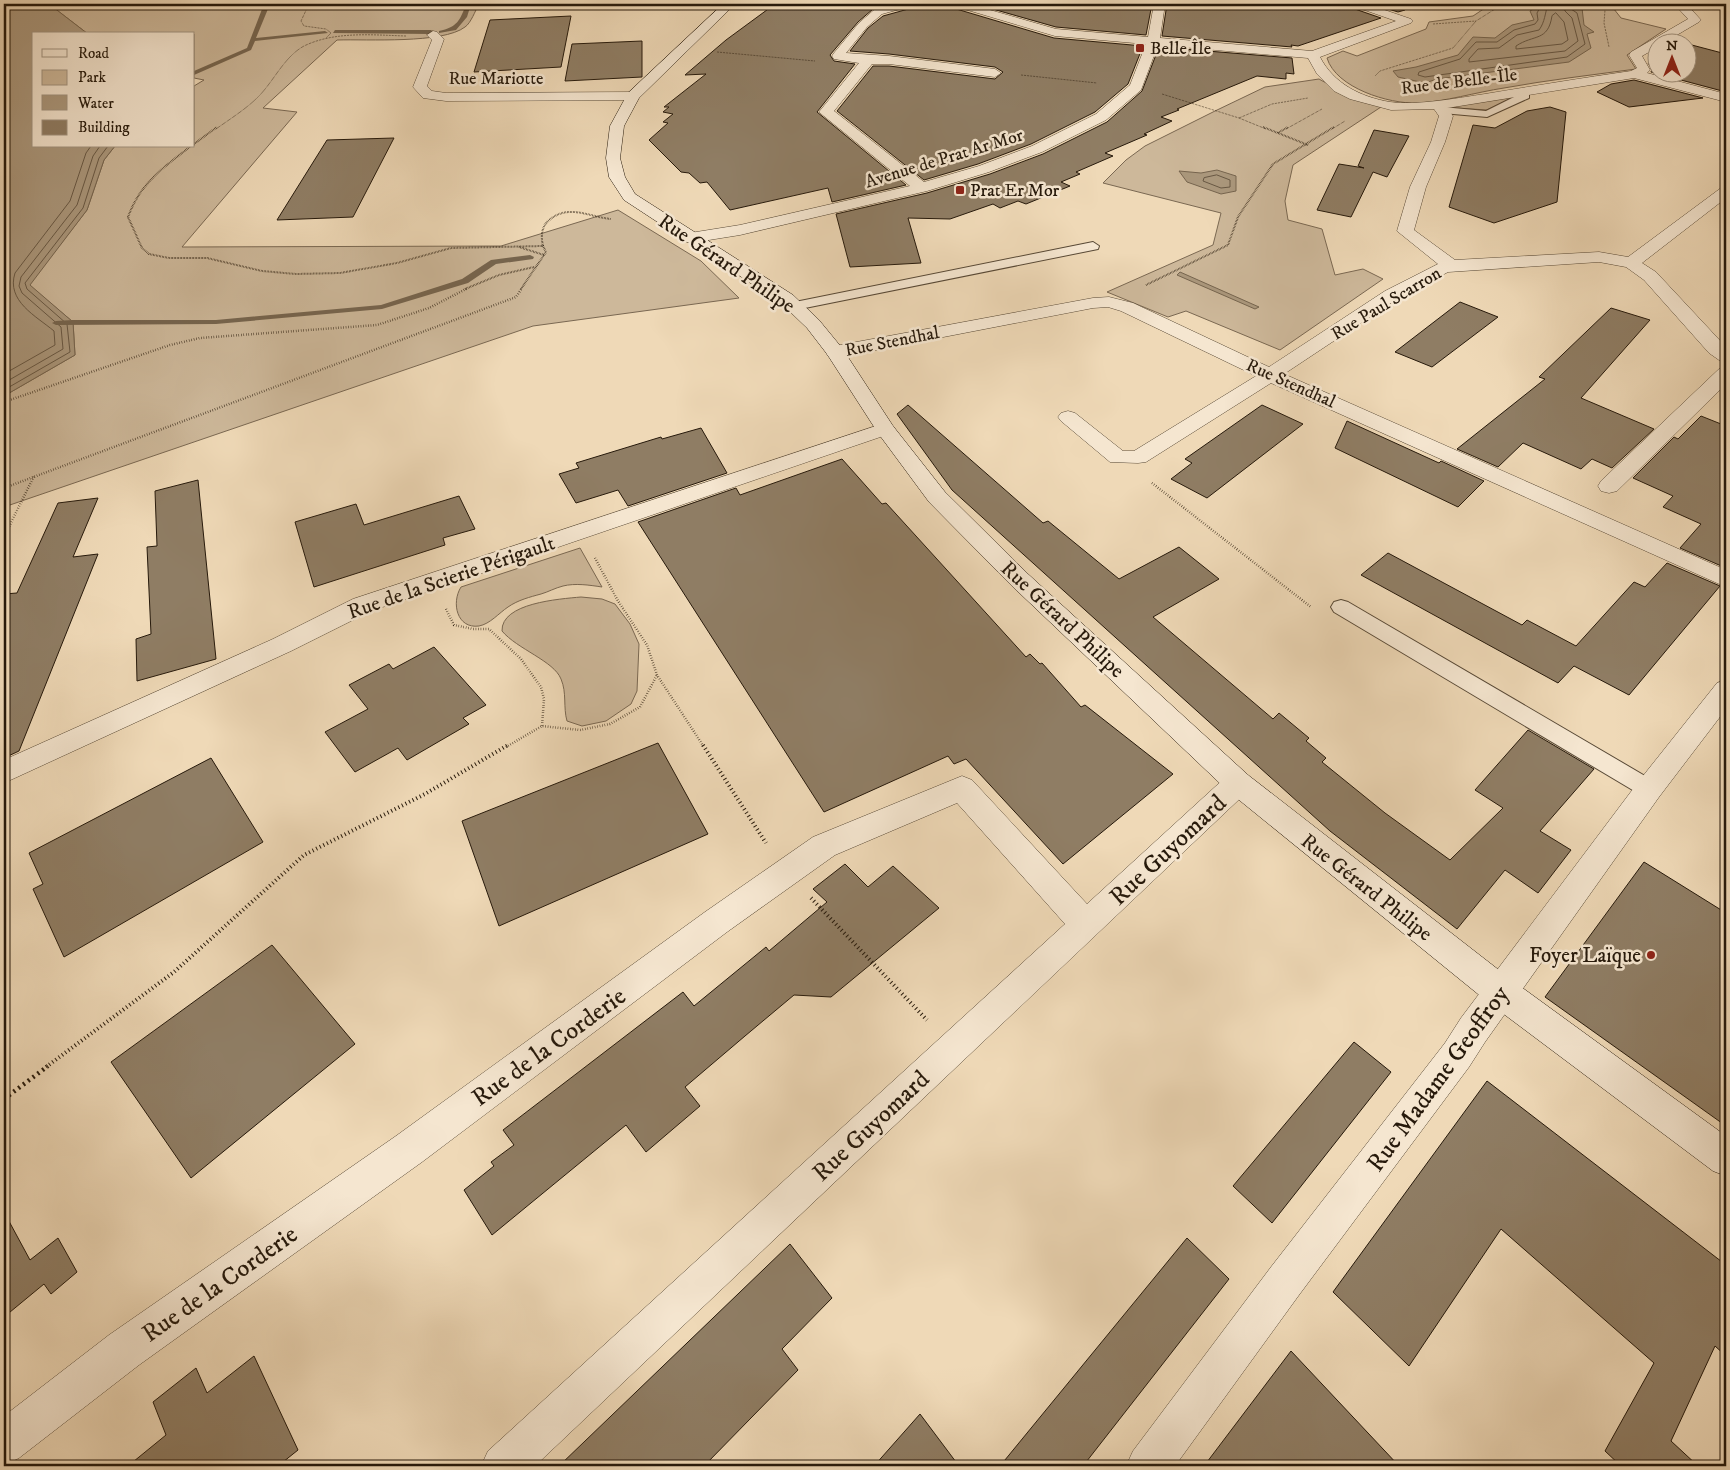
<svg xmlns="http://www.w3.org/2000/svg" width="1730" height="1470" viewBox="0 0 1730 1470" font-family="'IM FELL DW Pica',serif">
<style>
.green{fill:#cdb89a;stroke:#7a6852}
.water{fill:#ab987d;stroke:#76654f}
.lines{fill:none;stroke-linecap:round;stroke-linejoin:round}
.shore{stroke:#685844;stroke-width:1}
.stream{fill:#76654f;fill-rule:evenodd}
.building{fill:#8f7d64;stroke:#26190b}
.lane-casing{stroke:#584936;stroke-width:2}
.street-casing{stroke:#584936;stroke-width:1}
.secondary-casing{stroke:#26190b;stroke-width:1}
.path-far4{stroke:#26190b;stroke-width:1;stroke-dasharray:0.5 1;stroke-linecap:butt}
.path-far3{stroke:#26190b;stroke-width:2;stroke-dasharray:0.5 1;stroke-linecap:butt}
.path-far2{stroke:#26190b;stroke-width:2.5;stroke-dasharray:0.5 2;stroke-linecap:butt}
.path-far1{stroke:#26190b;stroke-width:4;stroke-dasharray:1 3;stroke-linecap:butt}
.path{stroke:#26190b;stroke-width:4.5;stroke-dasharray:2 4;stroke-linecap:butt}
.lane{fill:#f5e6d0;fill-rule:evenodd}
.street{fill:#f5e6d0;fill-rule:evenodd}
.secondary{fill:#f5e6d0;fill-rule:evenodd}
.poi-dot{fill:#8f2418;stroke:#f5e6d0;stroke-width:2}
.labels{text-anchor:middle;stroke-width:5;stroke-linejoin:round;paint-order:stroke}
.far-poi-label{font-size:18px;fill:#26190b;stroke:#f5e6d0;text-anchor:start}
.far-street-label{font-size:18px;fill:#26190b;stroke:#f5e6d0}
.street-label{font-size:21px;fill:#26190b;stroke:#f5e6d0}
.poi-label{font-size:21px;fill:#26190b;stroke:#f5e6d0;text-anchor:end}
.near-street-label{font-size:25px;fill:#26190b;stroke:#f5e6d0}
</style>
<rect width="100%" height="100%" fill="#efd9b7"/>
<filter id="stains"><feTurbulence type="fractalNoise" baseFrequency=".004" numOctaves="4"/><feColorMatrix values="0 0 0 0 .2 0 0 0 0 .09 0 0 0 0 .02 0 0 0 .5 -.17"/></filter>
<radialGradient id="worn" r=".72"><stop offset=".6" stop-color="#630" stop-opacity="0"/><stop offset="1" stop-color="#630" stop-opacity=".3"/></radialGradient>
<path class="green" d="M 49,4 L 479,4 C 475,11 471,23 465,27 C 443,44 367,39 337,40 L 263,108 L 297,112 L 182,247 L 501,246 L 618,210 L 701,261 L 739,298 L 533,326 L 4,507 L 4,396 L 75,355 L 73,322 L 29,285 L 87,210 L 104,160 L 115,146 L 194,146 L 194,86 L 204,80 L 194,78 L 194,34 L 88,34 Z
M 1491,4 L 1610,4 L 1621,18 L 1666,29 L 1627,55 L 1636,69 C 1592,75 1548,80 1504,88 C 1477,92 1444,102 1417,103 C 1389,104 1336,88 1327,58 L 1343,51 L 1357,56 L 1426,29 L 1429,22 L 1473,16 Z
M 1319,79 L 1351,97 L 1381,107 L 1293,165 L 1285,201 L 1288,220 L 1322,229 L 1335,275 L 1363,269 L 1383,279 L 1280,350 L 1186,311 L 1168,317 L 1107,292 L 1213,245 L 1221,213 L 1103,183 L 1126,160 L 1145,146 L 1215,111 L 1265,87 Z
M 1509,96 L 1512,98 L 1487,110 L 1455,108 L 1454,105 Z
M 580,548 L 602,587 C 589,585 575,583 563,586 C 555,588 548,592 541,594 C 530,597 518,600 508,607 C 499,613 490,624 479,626 C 457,629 451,603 461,587 Z
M 581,597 L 602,599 L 615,604 L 630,624 L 639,644 L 637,691 L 631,704 L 606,721 L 582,726 L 567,721 C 563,707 567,693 561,679 C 554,661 517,649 502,631 C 501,603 559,599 581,597 Z"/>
<path class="water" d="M 4,4 L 49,4 L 88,34 L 34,34 L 34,146 L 115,146 L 104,160 L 87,210 L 30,285 L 73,322 L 75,355 L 4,396 Z
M 1542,4 L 1559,4 L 1582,8 L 1584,25 L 1594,32 L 1587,34 L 1591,48 L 1569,62 L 1437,79 L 1425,83 L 1398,77 L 1393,71 L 1416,67 L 1458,55 L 1473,37 L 1495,38 L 1512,25 L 1534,20 L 1530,11 Z
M 1217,170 L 1236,176 L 1236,191 L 1221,194 L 1187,182 L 1179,171 L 1201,173 Z
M 1180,272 L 1259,307 L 1255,309 L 1177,275 Z"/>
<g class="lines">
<path class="shore" d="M 1542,4 L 1537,13 L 1538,20 L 1535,24 L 1514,30 L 1497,42 L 1476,42 L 1460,59 L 1419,72 L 1418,75 L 1425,77 L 1567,57 L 1585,44 L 1577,13 L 1571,9 L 1569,4
M 1548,4 C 1545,13 1545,22 1539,30 L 1517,35 L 1499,48 L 1478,49 L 1469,59 L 1469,62 L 1565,51 L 1578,41 L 1572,18 L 1565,11 L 1563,4
M 1556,13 L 1564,22 L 1568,40 L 1562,44 L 1516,49 L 1516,46 C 1534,34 1548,42 1552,16 Z
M 1217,175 L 1230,180 L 1230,187 L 1221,188 L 1203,181 L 1204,178 Z
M 4,374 L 55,345 L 54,331 C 36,316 6,301 15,273 L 70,201 L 86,153 L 91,146
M 4,383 L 63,349 L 61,327 L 22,293 L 19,286 L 21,277 L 77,205 L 93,156 L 100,146
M 4,390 L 70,352 L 67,324 L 27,289 L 25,283 L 83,208 L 99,158 L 108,146"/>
<path class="stream" d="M 264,4 L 270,4 L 256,38 L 325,31 L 328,33 L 255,41 L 251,50 L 194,75 L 194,71 L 247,48 Z
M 466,4 L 471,4 L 467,17 L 456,30 L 439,33 L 439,31 C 457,27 460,21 466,4 Z
M 335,30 L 431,30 L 434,32 L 431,34 L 333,33 Z
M 530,255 L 534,257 L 533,259 L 496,264 L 468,283 L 382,309 L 216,324 L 56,325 L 52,323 L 56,321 L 73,320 L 216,320 L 381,305 L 462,279 L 491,260 Z"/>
</g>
<path class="building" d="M 775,4 L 889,4 L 873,9 L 858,22 L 830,55 L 834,61 L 855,64 L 817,112 L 906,185 L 832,202 L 828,188 L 730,210 L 707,182 L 700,183 L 689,173 L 681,172 L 649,140 L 668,123 L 663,122 L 673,114 L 663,112 L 669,107 L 664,107 L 706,74 L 685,75 L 726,40 Z
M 915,4 L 951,4 L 953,8 L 1054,38 L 1143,46 L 1128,84 L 1095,112 L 1031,144 L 978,164 L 924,180 L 837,111 L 873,66 L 889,66 L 995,79 L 1003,72 L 995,67 L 889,54 L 850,51 L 868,28 L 883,16 L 912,8 Z
M 975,4 L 1152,4 L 1146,35 L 1056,27 Z
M 1167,4 L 1349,4 L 1352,8 L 1381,18 L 1298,46 L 1291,45 L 1292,47 L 1162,36 Z
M 1372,4 L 1404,4 L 1405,10 L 1398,12 Z
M 571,16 L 561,67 L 474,72 L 490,20 Z
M 642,41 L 642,77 L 565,81 L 572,44 Z
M 1688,44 L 1726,54 L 1726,92 L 1651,72 L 1652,69 L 1648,63 L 1658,57 L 1658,72 L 1688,72 Z
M 1159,47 L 1292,58 L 1294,74 L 1286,73 L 1286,79 L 1257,76 L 1177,109 L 1179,110 L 1161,117 L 1172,121 L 1144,134 L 1147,135 L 1105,153 L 1113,156 L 1076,172 L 1080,174 L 1061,182 L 1070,186 L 1026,204 L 1018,201 L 1000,208 L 993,204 L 950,219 L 908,218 L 921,263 L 850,267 L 836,214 L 927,193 L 990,174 L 1043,154 L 1107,122 L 1142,91 Z
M 1634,80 L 1703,98 L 1629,107 L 1597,92 L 1611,84 Z
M 1550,107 L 1566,112 L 1557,202 L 1494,223 L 1449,207 L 1473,125 L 1495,128 L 1527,111 Z
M 1374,130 L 1409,136 L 1387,177 L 1373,172 L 1351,217 L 1317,210 L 1339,164 L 1364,168 L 1358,166 Z
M 394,138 L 353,217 L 277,220 L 327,140 Z
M 1460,302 L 1498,317 L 1432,367 L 1395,352 Z
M 1611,308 L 1650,320 L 1581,398 L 1654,429 L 1612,468 L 1592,459 L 1581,469 L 1523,443 L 1498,467 L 1457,449 L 1545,379 L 1539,377 Z
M 908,405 L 1043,523 L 1048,521 L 1119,579 L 1179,547 L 1219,579 L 1153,617 L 1273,719 L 1279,713 L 1309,738 L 1306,741 L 1326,758 L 1322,762 L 1385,813 L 1450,860 L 1503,808 L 1475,790 L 1528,730 L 1594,769 L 1540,831 L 1571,850 L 1538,893 L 1505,870 L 1457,929 L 1330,831 L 952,490 L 897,414 Z
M 1262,405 L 1303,424 L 1207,498 L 1171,479 L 1192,463 L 1185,459 Z
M 1701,416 L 1726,426 L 1726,568 L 1680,548 L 1701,524 L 1663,507 L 1673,496 L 1633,478 L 1674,437 L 1678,439 Z
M 1347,421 L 1439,463 L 1441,461 L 1484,481 L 1458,507 L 1335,448 Z
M 701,428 L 727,473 L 628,506 L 618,490 L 576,503 L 559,474 L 579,468 L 576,463 L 661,437 L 662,439 Z
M 842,459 L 882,504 L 886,503 L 1026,657 L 1030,654 L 1040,664 L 1042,663 L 1081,707 L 1085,705 L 1173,774 L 1063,864 L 966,759 L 954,764 L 948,756 L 824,812 L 638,522 L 736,488 L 740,495 Z
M 198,480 L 216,659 L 137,681 L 136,639 L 151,634 L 147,547 L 157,546 L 155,491 Z
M 459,496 L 475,529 L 443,538 L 445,545 L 314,587 L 295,522 L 356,504 L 364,525 Z
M 98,498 L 73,557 L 98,554 L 19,751 L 4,758 L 4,594 L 17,593 L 58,503 Z
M 1388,553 L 1522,625 L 1527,620 L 1576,646 L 1634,582 L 1645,587 L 1667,563 L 1720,586 L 1629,695 L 1574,666 L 1558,683 L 1361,575 Z
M 434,647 L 486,705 L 463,718 L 469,724 L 407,760 L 398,748 L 355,772 L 325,732 L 368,709 L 349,685 L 389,664 L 393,669 Z
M 658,743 L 708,834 L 499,926 L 462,821 Z
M 211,758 L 263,842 L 64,957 L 33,889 L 43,884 L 29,853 Z
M 1644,862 L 1726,913 L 1726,1126 L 1545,997 Z
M 845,864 L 868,887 L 893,866 L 939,908 L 831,997 L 794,995 L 745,1036 L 685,1087 L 700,1106 L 646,1152 L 626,1125 L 492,1235 L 464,1190 L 494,1166 L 491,1162 L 514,1145 L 503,1130 L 683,992 L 694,1006 L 766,947 L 769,951 L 827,902 L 813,889 Z
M 272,945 L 355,1044 L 191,1178 L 111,1062 Z
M 1354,1042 L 1391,1072 L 1272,1223 L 1233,1186 Z
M 1487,1081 L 1726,1265 L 1726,1356 L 1715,1346 L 1671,1441 L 1698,1466 L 1621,1466 L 1605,1451 L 1654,1363 L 1501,1229 L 1409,1366 L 1333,1292 Z
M 4,1212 L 30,1260 L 58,1238 L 77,1272 L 51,1294 L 44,1284 L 4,1317 Z
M 1187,1238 L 1229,1279 L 1083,1466 L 1000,1466 Z
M 790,1244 L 832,1298 L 782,1349 L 798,1370 L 704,1466 L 559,1466 Z
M 1291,1351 L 1399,1466 L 1204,1466 Z
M 254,1356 L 298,1450 L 278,1466 L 128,1466 L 166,1435 L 153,1402 L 196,1368 L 207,1393 Z
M 920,1414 L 959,1466 L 874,1466 Z"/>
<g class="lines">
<defs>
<path id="lane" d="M 1520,89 L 1529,94 L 1529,98 L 1487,117 L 1442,113 L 1437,110 L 1442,107 L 1486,111 L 1518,95 L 1515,92 Z
M 1093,242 L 1099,246 L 1098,249 L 795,310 L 788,306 L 795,302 Z
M 1341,600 L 1348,602 L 1657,783 L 1660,789 L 1657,795 L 1649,798 L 1641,795 L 1334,612 L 1331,607 L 1334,602 Z"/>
<path id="street" d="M 895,4 L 913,4 L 911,6 L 882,14 L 867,27 L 846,53 L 889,56 L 995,69 L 1001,73 L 995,77 L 889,64 L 872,64 L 834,111 L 924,182 L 979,166 L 1032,146 L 1096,114 L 1130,85 L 1146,44 L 1055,36 L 954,6 L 953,4 L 969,4 L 1056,29 L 1148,37 L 1154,4 L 1165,4 L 1160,38 L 1312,51 L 1396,21 L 1353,6 L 1351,4 L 1367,4 L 1411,19 L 1413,21 L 1411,23 L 1320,57 C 1334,84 1361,97 1390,102 C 1417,106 1458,98 1485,94 C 1534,86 1582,78 1631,71 L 1637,68 L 1629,55 L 1631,52 L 1688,19 L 1677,7 L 1679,5 L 1696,4 L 1690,8 L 1701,20 L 1699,22 L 1665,42 L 1658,42 L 1658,47 L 1642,56 L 1650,70 L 1647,73 L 1726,94 L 1726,102 L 1634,78 L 1447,108 L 1453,116 L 1445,142 L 1426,187 L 1414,230 L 1455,260 L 1599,252 L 1628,257 L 1721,188 L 1726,186 L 1726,198 L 1642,263 L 1656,272 L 1726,347 L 1726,362 L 1719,360 L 1709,353 L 1644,280 L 1626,267 L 1599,262 L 1448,272 L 1397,299 L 1284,374 L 1726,570 L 1726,587 L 1271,383 L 1146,462 L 1138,463 L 1110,462 L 1061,421 L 1058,417 L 1061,413 L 1068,411 L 1075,413 L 1123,451 L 1134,451 L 1256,376 L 1121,311 L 1108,307 L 1093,308 L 835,358 L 828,356 L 826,352 L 828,348 L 835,346 L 1093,298 L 1109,297 L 1133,303 L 1269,367 L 1385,291 L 1438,264 L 1397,231 L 1410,187 L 1431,142 L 1439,116 L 1434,109 L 1391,110 L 1350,99 L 1334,91 L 1317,74 L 1308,58 L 1158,45 L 1141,90 L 1106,120 L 1042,152 L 989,172 L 927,191 L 740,235 L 690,243 L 684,241 L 682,238 L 684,235 L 690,233 L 740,225 L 910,186 L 819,112 L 859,63 L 834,59 L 832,56 L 834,53 L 859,23 L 874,10 Z
M 433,31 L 437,32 L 444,39 L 427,86 L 432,91 L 446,93 L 633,92 L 640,96 L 633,100 L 446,101 L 423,98 L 413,87 L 432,40 L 427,35 Z
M 1726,367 L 1726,384 L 1617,491 L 1609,493 L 1601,491 L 1598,486 L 1601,481 L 1719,369 Z
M 885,423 L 892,425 L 895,429 L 892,433 L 371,611 L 291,651 L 4,783 L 4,760 L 273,639 L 353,599 Z
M 1726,680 L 1726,709 L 1659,797 L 1485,1042 L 1469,1067 L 1299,1295 L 1175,1466 L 1126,1466 L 1133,1451 L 1271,1267 L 1445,1043 L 1461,1018 L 1639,781 L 1717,683 Z
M 1238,771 L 1248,775 L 1252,783 L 1248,791 L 535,1466 L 481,1466 L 488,1451 L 1065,924 L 957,803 L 835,855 L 727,932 L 422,1162 L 139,1365 L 19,1458 L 4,1465 L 4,1416 L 109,1335 L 396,1136 L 705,912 L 813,837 L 962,776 L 972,780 L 1087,904 L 1228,775 Z"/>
<path id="secondary" d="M 723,4 L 735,4 L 639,98 L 624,126 L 620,158 L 625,177 L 635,194 L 793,295 L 819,320 L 842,348 L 893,426 L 945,492 L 1028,574 L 1248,775 L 1513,981 L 1726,1136 L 1726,1176 L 1713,1171 L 1489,1003 L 1228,791 L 1012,586 L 929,502 L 878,433 L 827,354 L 807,328 L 781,303 L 624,200 L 609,177 L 606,158 L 610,126 L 628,93 Z"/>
</defs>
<use href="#lane" class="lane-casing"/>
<use href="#street" class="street-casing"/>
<use href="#secondary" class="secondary-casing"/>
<path class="path-far4" d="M 309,4 L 301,21 L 304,26 L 326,29 L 331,33 L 326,38
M 1596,4 L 1605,10 L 1604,23 L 1609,47
M 1433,24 L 1476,21
M 717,52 L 815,61
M 1021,75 L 1097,83
M 1375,76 L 1380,71 L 1453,48 L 1476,21 L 1503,4
M 1162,94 L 1239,118 L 1266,129
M 1239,118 L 1272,104 L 1308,98
M 216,129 C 230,119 246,109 258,97 C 274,81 284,57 304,46 C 335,31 373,35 406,36
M 1286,129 L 1322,109
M 1332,129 L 1345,121"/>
<path class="path-far3" d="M 1263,127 L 1308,145
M 1278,133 L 1288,127
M 194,144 L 217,127
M 191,146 C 163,168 141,182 128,217 L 142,248 L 149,254 L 169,258 L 207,258 L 262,271 L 296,274 L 340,273 L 397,263 L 451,248 L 543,246 L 546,252 L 521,289
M 543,246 C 541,237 541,228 548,221 C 568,203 589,217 611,219
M 519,247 L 544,255
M 1146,285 L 1228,245 L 1238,217 L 1273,164 L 1334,127
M 465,289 L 499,275 L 534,267"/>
<path class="path-far2" d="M 4,402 L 170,345 L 200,338 L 377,325 L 429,308 L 468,288
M 1152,483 L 1311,607
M 4,488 L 516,297 L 522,288
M 7,531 L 34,476
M 595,558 L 618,601 L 647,645 L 657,675 L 704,747
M 446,609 L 454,625 L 473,629 L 489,629 L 521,659 L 541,687 L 544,699 L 542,726
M 506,747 L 542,726 L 580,730 L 610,724 L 640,707 L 657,675"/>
<path class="path-far1" d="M 703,745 L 766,843
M 811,898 L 927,1020
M 46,1067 L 174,972 L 304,855 L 425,794 L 508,745"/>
<path class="path" d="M 4,1099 L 48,1066"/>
<use href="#lane" class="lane"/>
<use href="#street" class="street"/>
<use href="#secondary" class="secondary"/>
</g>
<g class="poi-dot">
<rect x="1135" y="43" width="10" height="10" rx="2.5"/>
<rect x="955" y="185" width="10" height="10" rx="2.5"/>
<circle cx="1651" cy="955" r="5"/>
</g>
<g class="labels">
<g class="far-poi-label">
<text x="1150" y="54">Belle Île</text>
<text x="970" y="196">Prat Er Mor</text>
</g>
<g class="far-street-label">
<text x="496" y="84">Rue Mariotte</text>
<text transform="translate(1459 81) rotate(-7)" y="6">Rue de Belle-Île</text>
<text transform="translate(944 158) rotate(-17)" y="6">Avenue de Prat Ar Mor</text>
<text transform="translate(1386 303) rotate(-31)" y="6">Rue Paul Scarron</text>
<text transform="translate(892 341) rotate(-11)" y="6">Rue Stendhal</text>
<text transform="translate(1291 383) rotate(24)" y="6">Rue Stendhal</text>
</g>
<g class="street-label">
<text transform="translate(727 263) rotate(34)" y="7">Rue Gérard Philipe</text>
<text transform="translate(451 577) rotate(-19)" y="7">Rue de la Scierie Périgault</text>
<text transform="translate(1063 619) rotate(43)" y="7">Rue Gérard Philipe</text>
<text transform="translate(1367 887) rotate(38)" y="7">Rue Gérard Philipe</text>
</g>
<g class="poi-label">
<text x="1641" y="962">Foyer Laïque</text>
</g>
<g class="near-street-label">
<text transform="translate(1167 849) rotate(-43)" y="9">Rue Guyomard</text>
<text transform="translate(548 1046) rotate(-36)" y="9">Rue de la Corderie</text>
<text transform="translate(1437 1078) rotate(-54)" y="9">Rue Madame Geoffroy</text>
<text transform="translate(870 1125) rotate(-43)" y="9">Rue Guyomard</text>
<text transform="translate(219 1283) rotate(-35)" y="9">Rue de la Corderie</text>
</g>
</g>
<rect width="1730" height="1470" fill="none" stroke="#efd9b7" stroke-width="20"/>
<rect x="5" y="5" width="1720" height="1460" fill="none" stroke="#26190b" stroke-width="2.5"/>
<rect x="10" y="10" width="1710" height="1450" fill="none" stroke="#26190b"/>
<rect x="32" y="32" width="162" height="115" fill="#f5e6d0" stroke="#a29481"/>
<rect x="42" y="49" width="25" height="8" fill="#f5e6d0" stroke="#a29481"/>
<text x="78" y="58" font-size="15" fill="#26190b">Road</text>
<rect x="42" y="70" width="25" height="15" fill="#cdb89a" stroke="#a29481"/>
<text x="78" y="82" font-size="15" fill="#26190b">Park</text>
<rect x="42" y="95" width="25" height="15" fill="#ab987d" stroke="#a29481"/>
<text x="78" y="108" font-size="15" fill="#26190b">Water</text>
<rect x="42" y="120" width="25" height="15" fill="#8f7d64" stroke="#a29481"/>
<text x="78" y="132" font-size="15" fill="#26190b">Building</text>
<g transform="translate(1672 58)"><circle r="24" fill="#f5e6d0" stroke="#a29481"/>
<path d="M0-4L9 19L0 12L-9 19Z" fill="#8f2418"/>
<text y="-8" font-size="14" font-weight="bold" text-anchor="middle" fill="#26190b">N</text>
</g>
<rect width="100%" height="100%" filter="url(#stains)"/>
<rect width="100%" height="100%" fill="url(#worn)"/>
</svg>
